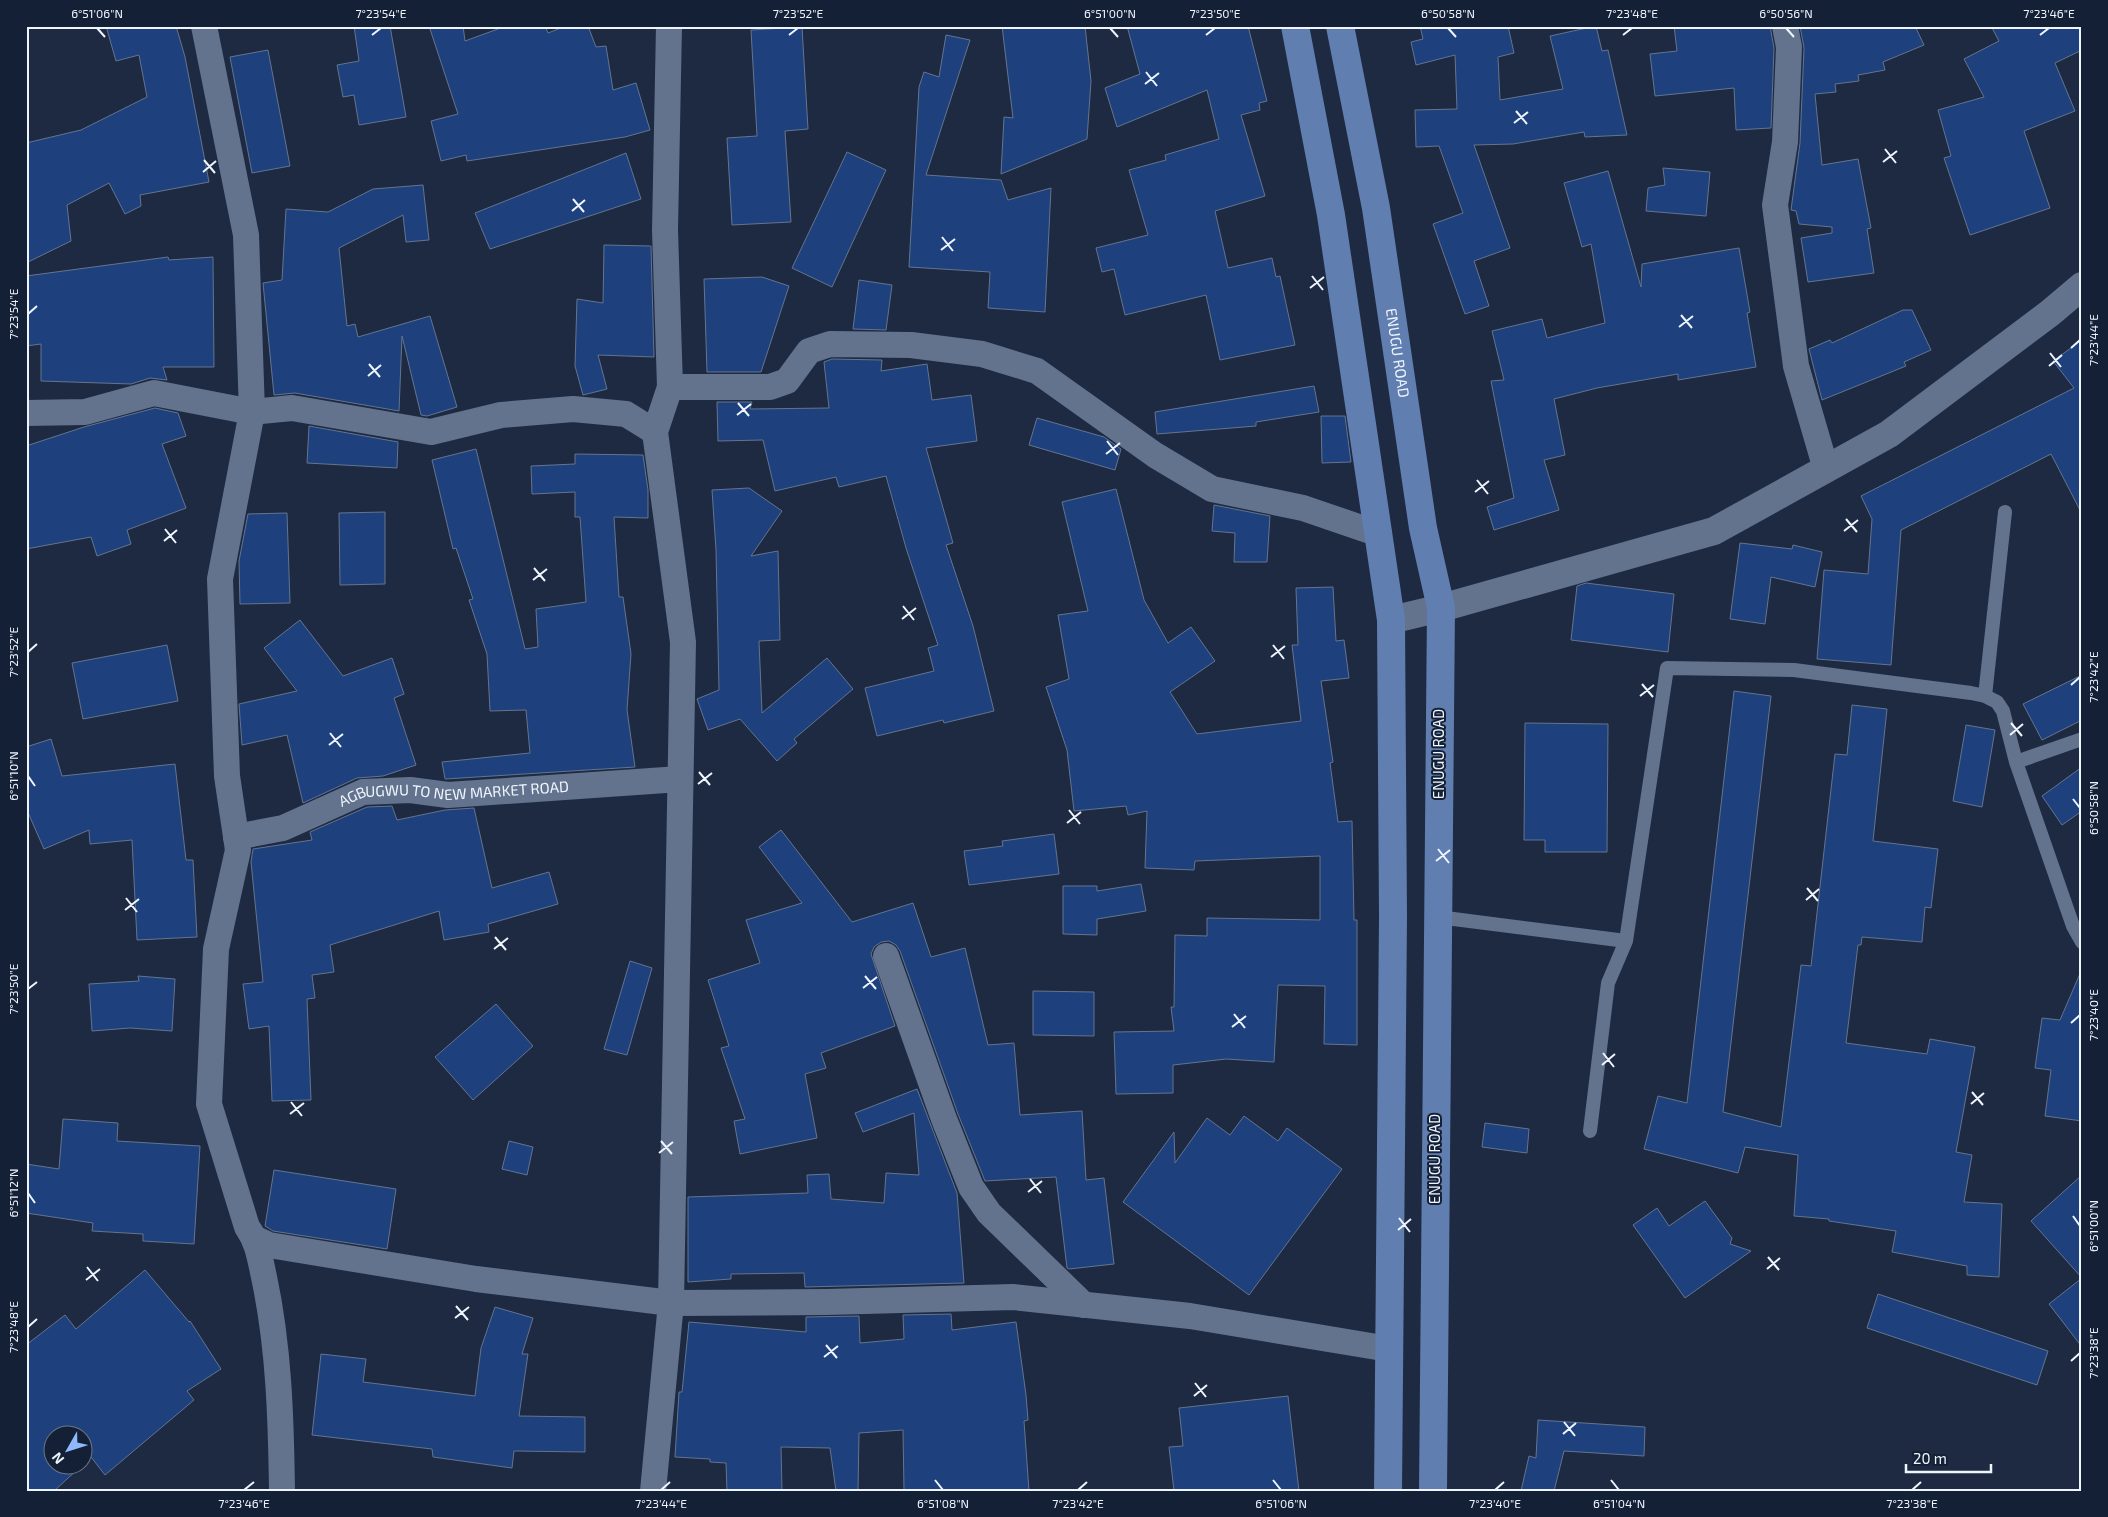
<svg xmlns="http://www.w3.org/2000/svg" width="2108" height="1517" viewBox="0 0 2108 1517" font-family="'Exo 2',sans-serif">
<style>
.building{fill:#1e417e;stroke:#64748f;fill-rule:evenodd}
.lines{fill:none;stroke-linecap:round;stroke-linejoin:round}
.service{stroke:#63738e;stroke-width:14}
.minor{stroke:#63738e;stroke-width:26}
.tertiary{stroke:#63738e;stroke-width:28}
.primary{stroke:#617eb0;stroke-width:28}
.ticks{fill:none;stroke:#eff5fe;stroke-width:2}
.labels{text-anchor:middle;stroke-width:4;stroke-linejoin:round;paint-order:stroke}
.street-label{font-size:15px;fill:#eff5fe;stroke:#132036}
.neatline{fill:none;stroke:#eff5fe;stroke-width:2}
.ticks-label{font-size:12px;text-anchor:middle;fill:#eff5fe}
</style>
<rect width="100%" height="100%" fill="#1d2a41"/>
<path class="building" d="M 106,26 L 176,26 L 185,57 L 209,182 L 140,195 L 141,206 L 125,214 L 109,183 L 67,205 L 71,241 L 26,263 L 26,143 L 81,130 L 147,97 L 139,55 L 116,61 Z
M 354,26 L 390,26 L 406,117 L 359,125 L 354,95 L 343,97 L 337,65 L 359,61 Z
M 429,26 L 463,26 L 465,41 L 506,26 L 545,26 L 548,33 L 566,26 L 588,26 L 596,47 L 606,46 L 613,90 L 636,83 L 650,130 L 625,137 L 467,161 L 466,155 L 441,161 L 431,121 L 458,114 Z
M 1002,26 L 1085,26 L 1091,81 L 1087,139 L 1001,174 L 1004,117 L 1013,118 Z
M 1127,26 L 1248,26 L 1267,101 L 1259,103 L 1260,110 L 1241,115 L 1265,196 L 1215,211 L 1228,268 L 1272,258 L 1276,277 L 1280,276 L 1295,345 L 1220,360 L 1206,295 L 1125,315 L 1114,269 L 1102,272 L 1096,248 L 1148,235 L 1129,170 L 1166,160 L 1165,155 L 1219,139 L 1207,90 L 1117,127 L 1105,88 L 1140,74 Z
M 1420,26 L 1508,26 L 1514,53 L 1498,57 L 1500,100 L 1563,89 L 1550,36 L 1596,26 L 1602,51 L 1608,50 L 1627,135 L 1585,137 L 1584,132 L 1513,144 L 1474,145 L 1510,248 L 1474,261 L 1489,306 L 1465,314 L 1433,224 L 1463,213 L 1439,146 L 1416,147 L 1415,110 L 1457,109 L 1455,55 L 1416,65 L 1411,42 L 1423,39 Z
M 1674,26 L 1770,26 L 1774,48 L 1771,128 L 1736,130 L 1734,88 L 1655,96 L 1650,54 L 1677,51 Z
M 1800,26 L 1915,26 L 1924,45 L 1883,62 L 1885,70 L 1858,75 L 1859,81 L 1835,84 L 1836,92 L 1815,94 L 1822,165 L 1858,159 L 1871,228 L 1867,229 L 1874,273 L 1808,282 L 1801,238 L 1832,233 L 1832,227 L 1799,224 L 1796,211 L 1791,210 L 1800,143 L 1804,48 Z
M 1991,26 L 2082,26 L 2082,50 L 2055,63 L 2075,111 L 2024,131 L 2050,208 L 1970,235 L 1944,158 L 1951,156 L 1938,110 L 1984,97 L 1964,59 L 1999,41 Z
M 802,27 L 808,129 L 785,131 L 791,222 L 732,225 L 727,138 L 757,136 L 751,30 Z
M 946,35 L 970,40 L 926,175 L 1001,180 L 1008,200 L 1051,188 L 1045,312 L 988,308 L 990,272 L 909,267 L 919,87 L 924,72 L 939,77 Z
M 268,50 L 290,166 L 252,173 L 230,57 Z
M 847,152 L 886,170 L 832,287 L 792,268 Z
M 626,153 L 641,199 L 490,249 L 475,213 Z
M 1663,168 L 1710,172 L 1706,216 L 1646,211 L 1648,188 L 1665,185 Z
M 1608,171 L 1641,287 L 1642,264 L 1739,248 L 1750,312 L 1747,313 L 1756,367 L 1678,380 L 1678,374 L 1597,388 L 1554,399 L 1565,455 L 1544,460 L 1559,510 L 1494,530 L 1487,507 L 1514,498 L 1491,381 L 1504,380 L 1492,331 L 1542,319 L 1547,338 L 1605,323 L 1591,244 L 1582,247 L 1564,183 Z
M 423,185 L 429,240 L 406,242 L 403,215 L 339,248 L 347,326 L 355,324 L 358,337 L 430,316 L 457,407 L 427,416 L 421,415 L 402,336 L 399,411 L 295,393 L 274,395 L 263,283 L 282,280 L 286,209 L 328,212 L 373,189 Z
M 604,245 L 651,246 L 654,357 L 598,355 L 607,389 L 583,395 L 575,366 L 577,299 L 603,303 Z
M 168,257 L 169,260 L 213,257 L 214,367 L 163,367 L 167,380 L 150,378 L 131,384 L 41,381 L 41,344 L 26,346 L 26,276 Z
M 762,277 L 789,286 L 761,372 L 707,372 L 704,279 Z
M 859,280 L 892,285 L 886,330 L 853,329 Z
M 1903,310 L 1912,310 L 1931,350 L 1904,362 L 1906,366 L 1822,400 L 1809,349 L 1830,340 L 1832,343 Z
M 2082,340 L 2082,514 L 2051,454 L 1901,530 L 1891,665 L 1817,659 L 1824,570 L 1868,574 L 1872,519 L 1861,496 L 2074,388 L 2053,361 Z
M 832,359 L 882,360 L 881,371 L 927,364 L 932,400 L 971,395 L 977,441 L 926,448 L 953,543 L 946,545 L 973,626 L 994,711 L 944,723 L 943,720 L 877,736 L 865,688 L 934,671 L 928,648 L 938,645 L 906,548 L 886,476 L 839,487 L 836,477 L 775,491 L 763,440 L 718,441 L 717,402 L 752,402 L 750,409 L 829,408 L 824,362 Z
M 1314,386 L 1319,412 L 1256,422 L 1256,426 L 1157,434 L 1155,412 Z
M 155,408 L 178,413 L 186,436 L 162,444 L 186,508 L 127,530 L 131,544 L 97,556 L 91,537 L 26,549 L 26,446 L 84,427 Z
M 1321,416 L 1345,416 L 1351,462 L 1322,463 Z
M 1037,418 L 1104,437 L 1121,449 L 1115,470 L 1029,445 Z
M 309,426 L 398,442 L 397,468 L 307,463 Z
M 476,449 L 525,649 L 538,647 L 536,609 L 586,602 L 580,517 L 575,517 L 575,492 L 532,494 L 531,466 L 575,464 L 575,454 L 643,455 L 648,490 L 648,518 L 614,517 L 619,597 L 623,597 L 631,654 L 627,710 L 635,767 L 445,779 L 442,762 L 530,753 L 526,710 L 490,711 L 487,654 L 469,600 L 473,599 L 456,548 L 453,549 L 432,460 Z
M 749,488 L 782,511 L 751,556 L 778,551 L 780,640 L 759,641 L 762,713 L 827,658 L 853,689 L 794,739 L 797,743 L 777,761 L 740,719 L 708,730 L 697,699 L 719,690 L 716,550 L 712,490 Z
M 1116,489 L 1144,600 L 1168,643 L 1191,627 L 1215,661 L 1170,692 L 1197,734 L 1301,721 L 1292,645 L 1298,645 L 1296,588 L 1333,587 L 1336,641 L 1344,640 L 1349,678 L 1321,681 L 1333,762 L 1330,763 L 1338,822 L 1352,821 L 1354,920 L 1357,920 L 1357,1045 L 1324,1044 L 1325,986 L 1278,985 L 1274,1062 L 1226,1059 L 1173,1065 L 1173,1093 L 1116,1094 L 1114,1032 L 1174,1031 L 1171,1007 L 1174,1007 L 1175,935 L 1207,936 L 1207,918 L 1320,920 L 1320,856 L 1195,861 L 1194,870 L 1145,868 L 1147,811 L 1128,815 L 1126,806 L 1074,811 L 1067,750 L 1046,687 L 1069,679 L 1058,615 L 1088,611 L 1062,502 Z
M 1214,505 L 1270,516 L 1267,562 L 1234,562 L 1235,533 L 1212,531 Z
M 385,512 L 385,584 L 340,585 L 339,513 Z
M 287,513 L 290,603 L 240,604 L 239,561 L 248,514 Z
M 1740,543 L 1792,549 L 1793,545 L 1822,552 L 1815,587 L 1771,577 L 1765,624 L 1730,619 Z
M 1586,583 L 1674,594 L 1668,652 L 1571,640 L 1577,586 Z
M 300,620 L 343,676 L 392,658 L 404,694 L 394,698 L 416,765 L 383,776 L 357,778 L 303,803 L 287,735 L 242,745 L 239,704 L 297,691 L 264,648 Z
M 167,645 L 178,701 L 83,719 L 72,663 Z
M 2082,675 L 2082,720 L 2042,740 L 2023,704 Z
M 1734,691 L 1771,696 L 1723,1112 L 1781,1127 L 1801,965 L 1811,966 L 1835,754 L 1847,755 L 1852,705 L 1887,709 L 1873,841 L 1938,849 L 1931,908 L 1925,907 L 1922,942 L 1862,937 L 1861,945 L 1858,945 L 1846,1043 L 1927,1054 L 1930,1039 L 1975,1047 L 1956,1152 L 1972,1155 L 1964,1202 L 2002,1204 L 1999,1277 L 1967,1275 L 1967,1266 L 1892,1252 L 1896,1231 L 1829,1221 L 1829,1219 L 1794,1216 L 1798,1155 L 1745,1147 L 1738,1173 L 1644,1149 L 1658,1096 L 1687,1103 Z
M 1525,723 L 1608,724 L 1607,852 L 1545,852 L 1545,840 L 1524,840 Z
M 1966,725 L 1995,730 L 1982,807 L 1953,801 Z
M 51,739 L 62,776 L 175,764 L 186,860 L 193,860 L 197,937 L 137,940 L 132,840 L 90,844 L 89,830 L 44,849 L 26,808 L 26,747 Z
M 2082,767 L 2082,811 L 2062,825 L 2042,796 Z
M 392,806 L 397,820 L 445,810 L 474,808 L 492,888 L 549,872 L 558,904 L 488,924 L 489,932 L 444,940 L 439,911 L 330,945 L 334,972 L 312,975 L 315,998 L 307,999 L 311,1100 L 272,1101 L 269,1026 L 249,1029 L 243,984 L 263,982 L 251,862 L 253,849 L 312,840 L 310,832 L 367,807 Z
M 781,830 L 852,922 L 913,903 L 931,957 L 965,948 L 988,1045 L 1014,1043 L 1020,1115 L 1082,1111 L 1086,1180 L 1104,1178 L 1114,1264 L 1069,1269 L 1067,1268 L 1056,1177 L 985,1181 L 958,1114 L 900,951 L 896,945 L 889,941 L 881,942 L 874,947 L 871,954 L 895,1026 L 821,1053 L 826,1068 L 805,1074 L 817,1138 L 740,1154 L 734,1121 L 745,1119 L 721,1048 L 729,1046 L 708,980 L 760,963 L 746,920 L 802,903 L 759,847 Z
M 1054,834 L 1059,874 L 969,885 L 964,851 L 1003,846 L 1002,841 Z
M 1141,884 L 1146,911 L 1097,919 L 1097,935 L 1063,934 L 1063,886 L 1097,886 L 1097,891 Z
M 630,961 L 652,968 L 627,1055 L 604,1049 Z
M 2082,969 L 2082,1121 L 2045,1116 L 2051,1070 L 2035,1068 L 2042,1018 L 2060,1020 Z
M 138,976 L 175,979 L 172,1031 L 130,1028 L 92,1031 L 89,984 L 139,981 Z
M 1033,991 L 1094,992 L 1094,1036 L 1033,1035 Z
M 496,1004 L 533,1046 L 473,1100 L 435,1057 Z
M 917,1089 L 957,1193 L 964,1283 L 805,1287 L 804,1273 L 731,1274 L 731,1279 L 688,1282 L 688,1197 L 808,1193 L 807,1175 L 829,1174 L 831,1199 L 884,1203 L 886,1173 L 919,1175 L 914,1113 L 863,1132 L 855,1113 Z
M 1244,1116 L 1278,1141 L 1287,1128 L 1342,1169 L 1249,1295 L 1123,1202 L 1174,1132 L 1175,1163 L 1207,1118 L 1230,1135 Z
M 63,1119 L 118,1123 L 117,1141 L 200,1146 L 194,1244 L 143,1241 L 143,1234 L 92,1231 L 93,1223 L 26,1213 L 26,1164 L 59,1169 Z
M 1485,1123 L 1529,1129 L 1527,1153 L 1482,1147 Z
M 509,1141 L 533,1147 L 527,1175 L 502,1169 Z
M 274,1170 L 396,1189 L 387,1249 L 273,1231 L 265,1226 Z
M 2082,1175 L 2082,1278 L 2031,1221 Z
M 1705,1201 L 1732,1238 L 1730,1244 L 1751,1251 L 1685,1298 L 1633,1225 L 1657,1208 L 1669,1226 Z
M 145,1270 L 189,1322 L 190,1321 L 221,1369 L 187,1391 L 194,1400 L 105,1475 L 91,1457 L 54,1491 L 26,1491 L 26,1345 L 65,1315 L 76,1329 ZM 52,1434 L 82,1434 L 82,1464 L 52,1464 Z
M 2082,1278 L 2082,1347 L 2049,1304 Z
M 1878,1294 L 2048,1351 L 2037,1385 L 1867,1328 Z
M 495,1307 L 533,1318 L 522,1354 L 528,1354 L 519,1416 L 585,1417 L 585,1452 L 514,1451 L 512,1468 L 433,1457 L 432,1449 L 312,1435 L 321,1354 L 366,1359 L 363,1382 L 475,1396 L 481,1348 Z
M 951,1314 L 952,1330 L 1016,1322 L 1026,1395 L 1028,1420 L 1024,1421 L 1029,1491 L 904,1491 L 903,1430 L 859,1433 L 858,1491 L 836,1491 L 830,1448 L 781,1447 L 782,1491 L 727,1491 L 726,1463 L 710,1462 L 710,1459 L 675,1457 L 679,1392 L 682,1392 L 689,1322 L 806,1332 L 806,1317 L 859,1316 L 860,1343 L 904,1339 L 903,1315 Z
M 1288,1396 L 1299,1491 L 1174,1491 L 1169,1447 L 1183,1446 L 1179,1408 Z
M 1538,1420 L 1645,1427 L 1644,1456 L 1564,1451 L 1554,1491 L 1521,1491 L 1529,1456 L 1536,1458 Z"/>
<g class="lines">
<path class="service" d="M 1985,696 L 2005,512
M 2016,762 L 2082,739
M 1438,917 L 1626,941
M 1590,1131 L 1608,983 L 1626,941 L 1667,668 L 1794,670 L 1971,693 L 1985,696 L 1997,702 L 2003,711 L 2016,762 L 2073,926 L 2082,942"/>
<g class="minor">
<path d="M 204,26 L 246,235 L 252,412 L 220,579 L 227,776 L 238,850 L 216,949 L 209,1104 L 247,1227 C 258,1242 260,1259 264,1277 C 279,1347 281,1419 282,1491"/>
<path d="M 1785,26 L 1789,47 L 1785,142 L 1775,205 L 1796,366 L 1826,469"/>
<path d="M 670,387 L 770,387 L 787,381 L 809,351 L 830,344 L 911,345 L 982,354 L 1037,371 L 1155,455 L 1212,489 L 1303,508 L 1379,534"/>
<path d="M 26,413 L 85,412 L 154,393 L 252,412 L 292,408 L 431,432 L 501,415 L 573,409 L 626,414 L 655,432"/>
<path id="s1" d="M 236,837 L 283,828 L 363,792 L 410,790 L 448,795 L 680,779"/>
<path d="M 886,956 L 944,1119 L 971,1187 L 989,1213 L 1084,1305"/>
<path d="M 256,1239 L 269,1245 L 476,1279 L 671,1303 L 827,1302 L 1013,1297 L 1190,1316 L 1389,1349"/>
<path d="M 653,1491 L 671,1303 L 683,642 L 655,432 L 670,387 L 665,230 L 669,26"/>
</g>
<path class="tertiary" d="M 1391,620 L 1441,608 L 1714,531 L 1889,434 L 2050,313 L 2082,286"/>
<g class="primary">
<path d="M 1295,26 L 1331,215 L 1391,620 L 1393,916 L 1388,1491"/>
<path id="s2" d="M 1340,26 L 1376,208 L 1423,528 L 1441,608 L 1433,1491"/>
</g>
</g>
<path class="ticks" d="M 97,28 L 105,37M 1110,28 L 1118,37M 1448,28 L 1456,37M 1786,28 L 1794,37M 372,35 L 381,28M 789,35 L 798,28M 1206,35 L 1215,28M 1623,35 L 1632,28M 2040,35 L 2049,28M 1146,72 L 1157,86M 1145,84 L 1159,73M 1516,111 L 1527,124M 1514,123 L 1528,112M 1885,149 L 1896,163M 204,160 L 215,173M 1883,162 L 1897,151M 203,172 L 216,161M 573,199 L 584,212M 572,211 L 585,200M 942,237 L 953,251M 941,250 L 955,239M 1312,276 L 1323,290M 1310,288 L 1324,277M 28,314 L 37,306M 1681,315 L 1692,328M 1679,327 L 1693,316M 2071,348 L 2080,340M 2050,353 L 2061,367M 369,364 L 380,377M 2049,366 L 2062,355M 368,376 L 381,365M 738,403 L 749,416M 737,415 L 751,404M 1107,441 L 1118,455M 1106,454 L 1120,443M 1477,480 L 1488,494M 1475,492 L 1489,481M 1846,519 L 1857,532M 165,529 L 176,543M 1844,531 L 1858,520M 164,541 L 177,530M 534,568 L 545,581M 533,580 L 547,569M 903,606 L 914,620M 902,619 L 916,608M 1273,645 L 1284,659M 28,652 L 37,644M 1271,657 L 1285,646M 1642,684 L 1653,697M 2071,685 L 2080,677M 1640,696 L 1654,685M 2011,723 L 2022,736M 330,733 L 341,747M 2010,735 L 2023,724M 329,745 L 343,734M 699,772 L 710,785M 28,776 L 35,786M 698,784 L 712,773M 2073,799 L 2080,808M 1069,810 L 1080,824M 1067,823 L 1081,812M 1438,849 L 1449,863M 1436,861 L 1450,850M 1807,888 L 1818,901M 126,898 L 137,912M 1806,900 L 1819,889M 125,910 L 139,899M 495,937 L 506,950M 494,949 L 508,938M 865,976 L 876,989M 863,988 L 877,977M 28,989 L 37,982M 1234,1014 L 1245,1028M 2071,1023 L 2080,1015M 1232,1027 L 1246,1016M 1603,1053 L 1614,1067M 1602,1065 L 1615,1054M 1972,1092 L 1983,1105M 291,1102 L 302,1116M 1971,1104 L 1984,1093M 290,1114 L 304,1103M 661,1141 L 672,1154M 659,1153 L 673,1142M 1030,1179 L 1041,1193M 1028,1192 L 1042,1181M 28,1193 L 35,1203M 2073,1216 L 2080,1226M 1399,1218 L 1410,1232M 1398,1230 L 1411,1219M 1768,1257 L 1779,1270M 87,1267 L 98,1281M 1767,1269 L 1780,1258M 86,1280 L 100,1269M 456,1306 L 468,1320M 455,1318 L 469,1307M 28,1327 L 37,1319M 826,1345 L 837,1358M 824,1357 L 838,1346M 2071,1361 L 2080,1353M 1195,1383 L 1206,1397M 1194,1396 L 1207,1385M 1564,1422 L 1575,1436M 1563,1434 L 1576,1423M 935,1480 L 943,1490M 1273,1480 L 1281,1490M 1611,1480 L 1619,1490M 244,1490 L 254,1482M 661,1490 L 670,1482M 1078,1490 L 1087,1482M 1495,1490 L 1504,1482M 1912,1490 L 1921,1482"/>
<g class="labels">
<g class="street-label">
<text dy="5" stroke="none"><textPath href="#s2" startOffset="332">ENUGU ROAD</textPath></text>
<text transform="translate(1439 754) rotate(-90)" y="5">ENUGU ROAD</text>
<text dy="5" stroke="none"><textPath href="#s1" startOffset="226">AGBUGWU TO NEW MARKET ROAD</textPath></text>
<text transform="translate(1435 1159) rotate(-90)" y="5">ENUGU ROAD</text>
</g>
</g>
<rect width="2108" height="1517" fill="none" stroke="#132036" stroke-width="55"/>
<g transform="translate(68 1450) rotate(231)"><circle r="24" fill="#132036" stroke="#6b7586"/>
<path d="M0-4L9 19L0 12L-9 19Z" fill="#90b8fd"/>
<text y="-8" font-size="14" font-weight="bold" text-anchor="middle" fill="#eff5fe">N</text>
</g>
<path d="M1906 1464v8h85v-8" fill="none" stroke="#eff5fe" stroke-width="2.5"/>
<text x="1913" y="1464" font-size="15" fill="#eff5fe" stroke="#132036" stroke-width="4" paint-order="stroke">20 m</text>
<rect x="28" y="28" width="2052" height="1462" class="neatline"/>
<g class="ticks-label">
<text x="97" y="18">6°51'06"N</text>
<text x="381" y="18">7°23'54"E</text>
<text x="798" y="18">7°23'52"E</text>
<text x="1110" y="18">6°51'00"N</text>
<text x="1215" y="18">7°23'50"E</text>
<text x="1448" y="18">6°50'58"N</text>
<text x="1632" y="18">7°23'48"E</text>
<text x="1786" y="18">6°50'56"N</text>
<text x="2049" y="18">7°23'46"E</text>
<text transform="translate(14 314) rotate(-90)" y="4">7°23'54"E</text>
<text transform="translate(2094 340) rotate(-90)" y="4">7°23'44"E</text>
<text transform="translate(14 652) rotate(-90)" y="4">7°23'52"E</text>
<text transform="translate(2094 677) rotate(-90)" y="4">7°23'42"E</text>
<text transform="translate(14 776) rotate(-90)" y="4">6°51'10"N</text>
<text transform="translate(2094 808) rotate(-90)" y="4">6°50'58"N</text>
<text transform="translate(14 989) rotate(-90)" y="4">7°23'50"E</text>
<text transform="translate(2094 1015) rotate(-90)" y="4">7°23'40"E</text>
<text transform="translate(14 1193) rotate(-90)" y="4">6°51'12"N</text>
<text transform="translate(2094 1226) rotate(-90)" y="4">6°51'00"N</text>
<text transform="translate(14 1327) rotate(-90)" y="4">7°23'48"E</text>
<text transform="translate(2094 1353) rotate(-90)" y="4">7°23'38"E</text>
<text x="244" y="1508">7°23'46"E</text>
<text x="661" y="1508">7°23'44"E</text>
<text x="943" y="1508">6°51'08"N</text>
<text x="1078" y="1508">7°23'42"E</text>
<text x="1281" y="1508">6°51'06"N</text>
<text x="1495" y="1508">7°23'40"E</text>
<text x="1619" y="1508">6°51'04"N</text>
<text x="1912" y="1508">7°23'38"E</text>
</g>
</svg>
